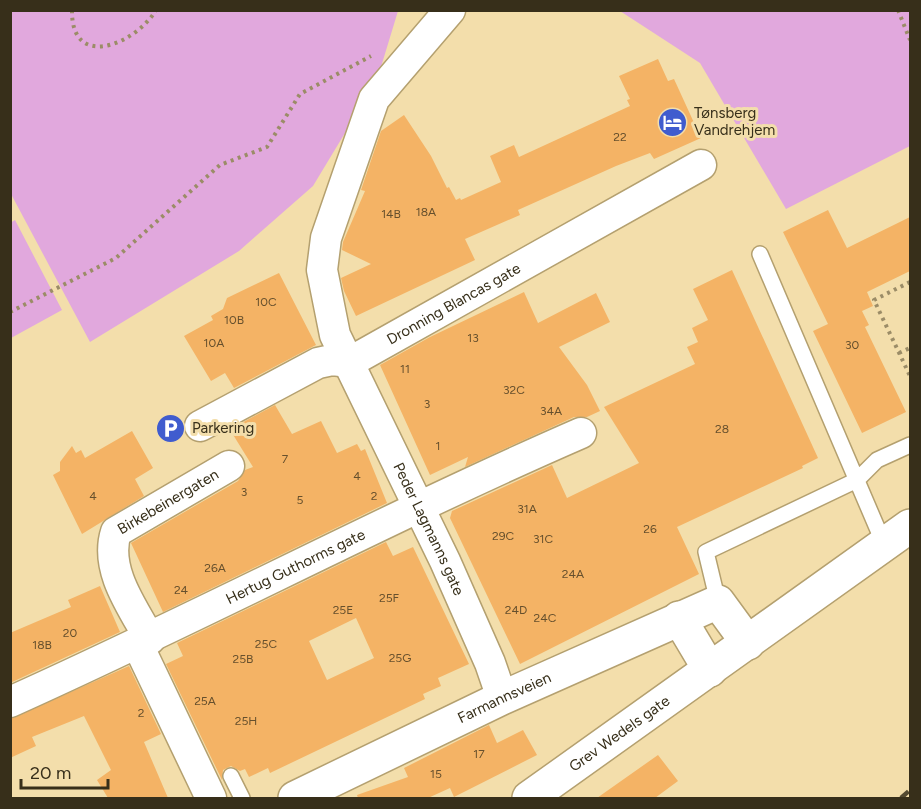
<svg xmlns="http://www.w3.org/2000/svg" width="921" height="809" viewBox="0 0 921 809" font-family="Figtree,sans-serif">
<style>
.green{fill:#e1a8dd}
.building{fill:#f4b365;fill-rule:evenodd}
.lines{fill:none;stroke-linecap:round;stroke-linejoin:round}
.lane-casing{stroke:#b4a06f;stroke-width:18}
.street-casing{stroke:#b4a06f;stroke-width:33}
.secondary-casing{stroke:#b4a06f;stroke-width:36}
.path{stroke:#9b8c67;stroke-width:4;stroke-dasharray:3 4.5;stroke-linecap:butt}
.lane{stroke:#fff;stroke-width:15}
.street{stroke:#fff;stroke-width:30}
.secondary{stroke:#fff;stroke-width:33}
.rail{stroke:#544a31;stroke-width:4.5;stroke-dasharray:10 10;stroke-linecap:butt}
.labels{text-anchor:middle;stroke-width:6;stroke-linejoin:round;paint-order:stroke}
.number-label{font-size:12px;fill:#66502d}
.poi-label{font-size:15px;fill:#372f1a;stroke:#f3deab;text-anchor:start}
.street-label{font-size:15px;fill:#372f1a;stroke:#f3deab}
</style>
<rect width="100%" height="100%" fill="#f3deab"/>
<path class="green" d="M 10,11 L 398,11 L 377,80 L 313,186 L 239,251 L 90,342 L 11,194 Z
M 620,11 L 910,11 L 910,146 L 786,209 L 700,63 Z
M 15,220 L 62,310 L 11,338 L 10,223 Z"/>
<path class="building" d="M 658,59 L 668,81 L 674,79 L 701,138 L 654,159 L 650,153 L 616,166 L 518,210 L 520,215 L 465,239 L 475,260 L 356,316 L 344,291 L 341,278 L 371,264 L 342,250 L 343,242 L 365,191 L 361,190 L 381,131 L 404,115 L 431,156 L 447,188 L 449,187 L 456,200 L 460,198 L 461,200 L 501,182 L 490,156 L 514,145 L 519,157 L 630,106 L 627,100 L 630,99 L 619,76 Z
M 828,210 L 847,248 L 910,217 L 910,271 L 867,292 L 873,306 L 862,311 L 869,325 L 865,327 L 906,412 L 862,433 L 813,331 L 828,324 L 783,232 Z
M 732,270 L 818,458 L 802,466 L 803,468 L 677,527 L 699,574 L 520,664 L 450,518 L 452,511 L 552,465 L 567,498 L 639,463 L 604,407 L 695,364 L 687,347 L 698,342 L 692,328 L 708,320 L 693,289 Z
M 279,273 L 316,345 L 234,388 L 225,373 L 211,381 L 184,336 L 213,320 L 211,316 L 223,309 L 227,298 Z
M 524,292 L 538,323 L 596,293 L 610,322 L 559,347 L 587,385 L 600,411 L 587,417 L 574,417 L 465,467 L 468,457 L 430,475 L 380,365 L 430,337 Z
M 275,405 L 292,434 L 321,421 L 337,453 L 357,444 L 361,451 L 365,449 L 387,503 L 163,612 L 131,543 L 238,481 L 245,470 L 253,467 L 232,433 L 232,428 Z
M 132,431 L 153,468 L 135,479 L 144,496 L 82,534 L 53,475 L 60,471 L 60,462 L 72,446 L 76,453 L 81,450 L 85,458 Z
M 386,542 L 393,556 L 413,547 L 469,664 L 438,678 L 441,686 L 423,694 L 425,699 L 270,773 L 268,768 L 249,777 L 245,769 L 240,771 L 231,766 L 223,770 L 222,780 L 166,664 L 183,656 L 177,643 ZM 356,618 L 374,658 L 327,680 L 309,641 Z
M 100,586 L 120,632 L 10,683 L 10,633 L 71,607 L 68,600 Z
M 129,666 L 161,734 L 144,742 L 168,798 L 108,798 L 97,780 L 111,770 L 84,716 L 32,737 L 36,746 L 10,758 L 10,719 Z
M 489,725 L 497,743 L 523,730 L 537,755 L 454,797 L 450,788 L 428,798 L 358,798 L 357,795 L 408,777 L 404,768 Z
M 658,755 L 678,781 L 655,798 L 597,798 Z"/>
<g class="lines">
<defs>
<path id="lane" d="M 760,254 L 884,544
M 718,602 L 706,552 L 857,480 L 877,460 L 910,445
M 231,776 L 242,798"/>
<g id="street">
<path id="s1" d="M 450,10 L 374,99 L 326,238 L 322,270 L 335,335 L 445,561 L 490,663 L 502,698"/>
<path id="s2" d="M 200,426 L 318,363 L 332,360 L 350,362 L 701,165"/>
<path id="s3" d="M 150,639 C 132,607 104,569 116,532 L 229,466"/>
<path d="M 138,645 L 211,798"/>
<path id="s4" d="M 10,702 C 202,616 388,517 581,433"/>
</g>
<g id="secondary">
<path d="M 679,618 L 710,670"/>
<path id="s5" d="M 295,798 L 502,698 L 718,602 L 748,643"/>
<path id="s6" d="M 529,798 L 910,526"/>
</g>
</defs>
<use href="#lane" class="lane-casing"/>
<use href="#street" class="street-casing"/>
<use href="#secondary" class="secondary-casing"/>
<path class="path" d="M 72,10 C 71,72 137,43 156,10
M 898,10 L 910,40
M 910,282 L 874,300 L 910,376
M 10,312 L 116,258 L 220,165 L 267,147 L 300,94 L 371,56
M 899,353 L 910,348"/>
<use href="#lane" class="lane"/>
<use href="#street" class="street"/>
<use href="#secondary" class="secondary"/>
<path class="rail" d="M 901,798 L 910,790"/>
</g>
<defs>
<symbol id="hotel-disc" viewBox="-11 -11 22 22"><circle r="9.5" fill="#405cce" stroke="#f3deab"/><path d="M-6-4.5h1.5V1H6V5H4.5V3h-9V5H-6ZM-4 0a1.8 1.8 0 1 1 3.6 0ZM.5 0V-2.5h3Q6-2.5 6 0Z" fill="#fff"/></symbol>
<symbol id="parking-disc" viewBox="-11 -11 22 22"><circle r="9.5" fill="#405cce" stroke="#f3deab"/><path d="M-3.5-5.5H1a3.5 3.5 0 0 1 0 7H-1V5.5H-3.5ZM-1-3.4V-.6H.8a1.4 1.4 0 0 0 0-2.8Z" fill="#fff"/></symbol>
</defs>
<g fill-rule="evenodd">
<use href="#hotel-disc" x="656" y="106" width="33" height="33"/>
<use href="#parking-disc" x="154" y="412" width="33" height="33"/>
</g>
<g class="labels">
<g class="number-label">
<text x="620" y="141">22</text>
<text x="426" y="216">18A</text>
<text x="391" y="218">14B</text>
<text x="266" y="306">10C</text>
<text x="234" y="324">10B</text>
<text x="473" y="342">13</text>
<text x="214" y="347">10A</text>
<text x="852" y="349">30</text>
<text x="405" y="373">11</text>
<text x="514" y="394">32C</text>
<text x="427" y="408">3</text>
<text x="551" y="415">34A</text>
<text x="722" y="433">28</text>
<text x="438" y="450">1</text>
<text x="285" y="463">7</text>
<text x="357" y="480">4</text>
<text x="244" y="496">3</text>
<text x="93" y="500">4</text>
<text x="374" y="500">2</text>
<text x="300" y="504">5</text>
<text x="527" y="513">31A</text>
<text x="650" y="533">26</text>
<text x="503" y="540">29C</text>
<text x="543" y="543">31C</text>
<text x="215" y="572">26A</text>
<text x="573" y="578">24A</text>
<text x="181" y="594">24</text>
<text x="389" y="602">25F</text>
<text x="343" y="614">25E</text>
<text x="516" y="614">24D</text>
<text x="545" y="622">24C</text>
<text x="70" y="637">20</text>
<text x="266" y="648">25C</text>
<text x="42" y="649">18B</text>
<text x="400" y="662">25G</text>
<text x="243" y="663">25B</text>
<text x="205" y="705">25A</text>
<text x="141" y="717">2</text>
<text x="246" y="725">25H</text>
<text x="479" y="758">17</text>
<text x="436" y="778">15</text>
</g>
<g class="poi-label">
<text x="694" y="118">Tønsberg<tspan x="694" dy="17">Vandrehjem</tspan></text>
<text x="192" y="433">Parkering</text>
</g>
<g class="street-label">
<text dy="5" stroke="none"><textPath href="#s2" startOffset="285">Dronning Blancas gate</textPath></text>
<text dy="5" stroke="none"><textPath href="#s3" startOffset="176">Birkebeinergaten</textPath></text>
<text dy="5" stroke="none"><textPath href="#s1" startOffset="578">Peder Lagmanns gate</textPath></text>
<text dy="5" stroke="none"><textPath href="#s4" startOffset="316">Hertug Guthorms gate</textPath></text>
<text dy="5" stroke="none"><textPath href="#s5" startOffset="232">Farmannsveien</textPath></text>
<text dy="5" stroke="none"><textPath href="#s6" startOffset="111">Grev Wedels gate</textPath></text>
</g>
</g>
<rect width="921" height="809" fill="none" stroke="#372f1a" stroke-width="24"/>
<path d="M21 779v9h87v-9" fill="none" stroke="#372f1a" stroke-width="3"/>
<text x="30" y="779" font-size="18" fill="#372f1a" stroke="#f3deab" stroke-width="4.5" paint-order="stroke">20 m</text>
</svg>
